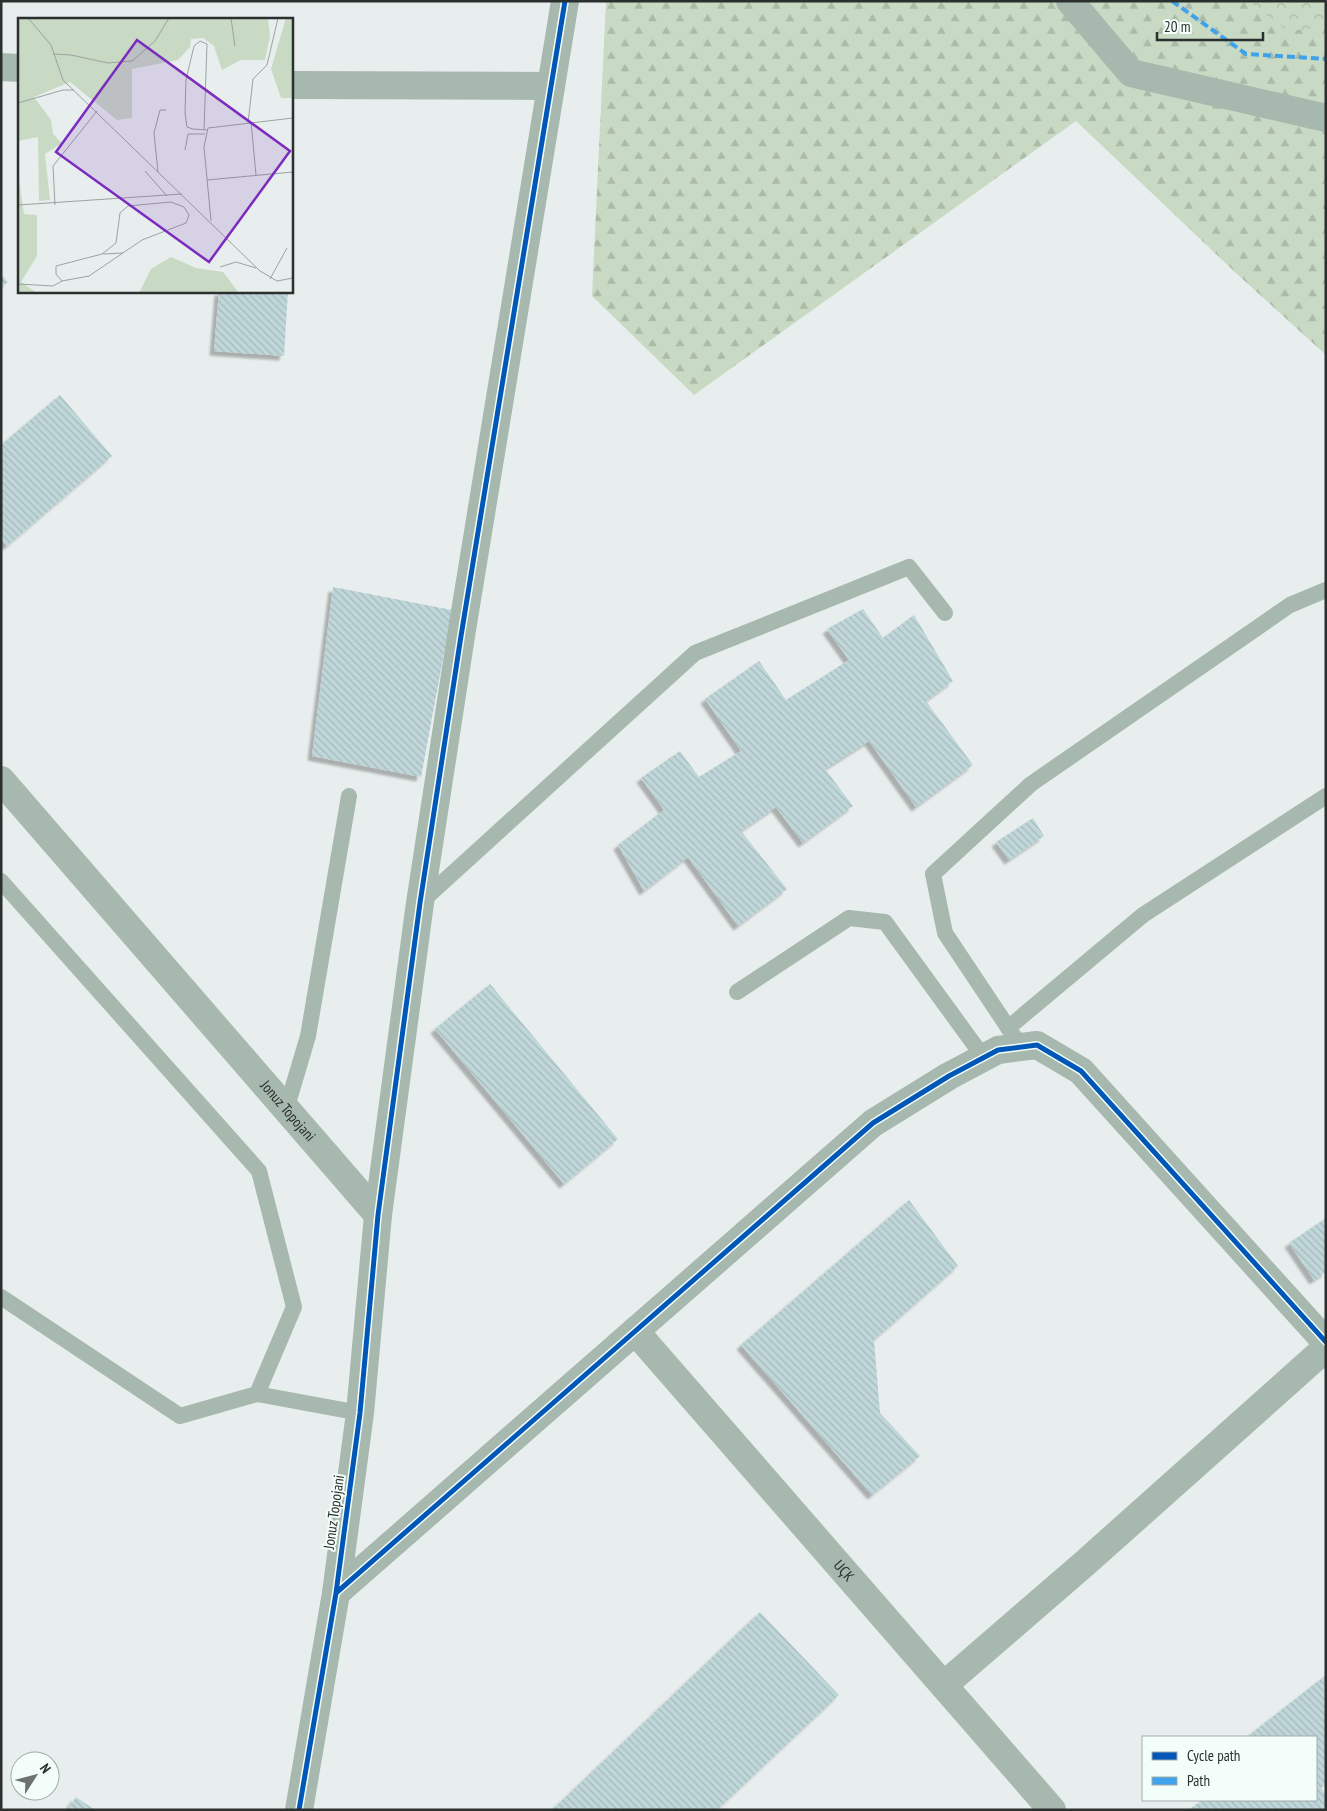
<svg xmlns="http://www.w3.org/2000/svg" width="1327" height="1811" viewBox="0 0 1327 1811" font-family="'PT Sans Narrow',sans-serif">
<style>
.forest{fill:url(#forest-firs)}
.park{fill:url(#park-crowns)}
.building{fill:url(#building-back-hatch);filter:url(#shadow)}
.lines{fill:none;stroke-linecap:round;stroke-linejoin:round}
.service{stroke:#a7b8ae;stroke-width:16}
.minor{stroke:#a7b8ae;stroke-width:28}
.quiet{stroke:#3ea3eb;stroke-width:4;stroke-dasharray:8 4;stroke-linecap:butt}
.cycleway-casing{stroke:#f3fefb;stroke-width:8}
.cycleway{stroke:#0057b8;stroke-width:5}
.labels{text-anchor:middle;stroke-width:4;stroke-linejoin:round;paint-order:stroke}
.street-label{font-size:15px;fill:#2b2f2e;stroke:#f3fefb}
.inset-road{fill:none;stroke:#9ca2a1;stroke-width:1}
.view{fill:#7b2cbf;fill-opacity:0.15;stroke:#7b2cbf;stroke-width:2.5}
.inset-edge{fill:none;stroke:#2b2f2e;stroke-width:2.5}
</style>
<defs>
<pattern id="forest-firs" width="22" height="20" patternUnits="userSpaceOnUse" patternTransform="scale(1.25)"><rect width="22" height="20" fill="#c8dac3"/><path d="M5 1l3.5 6h-7zM16 11l3.5 6h-7z" fill="#acbba8"/></pattern>
<pattern id="park-crowns" width="20" height="18" patternUnits="userSpaceOnUse" patternTransform="scale(1.25)"><rect width="20" height="18" fill="#c8dac3"/><path d="M2 6a3 3 0 1 1 6 0M12 15a3 3 0 1 1 6 0" fill="none" stroke="#acbba8"/></pattern>
<pattern id="building-back-hatch" width="6" height="6" patternUnits="userSpaceOnUse" patternTransform="scale(1.25)"><rect width="6" height="6" fill="#c0d7da"/><path d="M-1 5l2 2M0 0l6 6M5-1l2 2" fill="none" stroke="#a5b9bb"/></pattern>
<filter id="shadow"><feDropShadow dx="-4.5" dy="4.5" stdDeviation="1" flood-color="#0004"/></filter>
</defs>
<rect width="100%" height="100%" fill="#e8eeed"/>
<path class="forest" d="M 606,1 L 1326,1 L 1326,355 L 1236,273 L 1076,121 L 694,395 L 592,296 Z"/>
<path class="park" d="M 1248,1 L 1326,1 L 1326,27 L 1288,31 Z"/>
<path class="building" d="M 1,274 L 8,282 L 1,288 Z
M 219,291 L 288,291 L 284,356 L 214,351 Z
M 60,395 L 112,456 L 7,546 L 1,539 L 1,445 Z
M 333,587 L 452,610 L 421,777 L 312,756 Z
M 863,609 L 883,638 L 914,615 L 953,681 L 926,701 L 973,765 L 916,807 L 869,741 L 825,769 L 853,806 L 803,843 L 776,807 L 741,831 L 787,889 L 738,926 L 688,857 L 644,891 L 618,845 L 664,810 L 641,778 L 680,751 L 699,777 L 741,751 L 705,699 L 759,661 L 786,700 L 849,660 L 827,629 Z
M 1033,818 L 1044,836 L 1009,860 L 996,842 Z
M 490,984 L 618,1139 L 564,1184 L 435,1029 Z
M 909,1200 L 958,1266 L 874,1340 L 880,1413 L 920,1456 L 872,1495 L 741,1345 Z
M 1326,1218 L 1326,1272 L 1314,1280 L 1289,1243 Z
M 760,1612 L 839,1695 L 717,1810 L 552,1810 Z
M 1326,1675 L 1326,1784 L 1321,1788 L 1326,1795 L 1326,1810 L 1189,1810 L 1202,1800 L 1316,1800 L 1316,1737 L 1251,1737 L 1249,1735 Z
M 76,1797 L 95,1810 L 67,1810 Z"/>
<g class="lines">
<path class="service" d="M 1,881 L 259,1171 L 294,1307 L 257,1394 L 180,1416 L 1,1297
M 420,903 L 695,653 L 909,567 L 945,613
M 737,992 L 849,918 L 885,922 L 984,1058
M 1008,1028 L 1143,915 L 1326,796
M 1021,1047 L 945,933 L 933,874 L 1031,784 L 1290,605 L 1326,590
M 286,1110 L 308,1036 L 349,796
M 257,1394 L 360,1413"/>
<g class="minor">
<path d="M 1070,1 L 1131,73 L 1326,118"/>
<path d="M 1,67 L 19,68"/>
<path d="M 291,85 L 551,86"/>
<path id="s1" d="M 1,780 L 378,1215"/>
<path id="s2" d="M 635,1331 L 1052,1810"/>
<path d="M 336,1593 L 873,1123 L 949,1076 L 998,1050 L 1037,1045 L 1081,1071 L 1326,1342"/>
<path d="M 944,1685 L 1084,1564 L 1326,1348"/>
<path d="M 299,1810 L 336,1593 L 360,1413 L 378,1215 L 420,903 L 461,636 L 565,1"/>
</g>
<path class="quiet" d="M 1172,1 L 1246,54 L 1326,59"/>
<defs>
<path id="cycleway" d="M 336,1593 L 873,1123 L 949,1076 L 998,1050 L 1037,1045 L 1081,1071 L 1326,1342
M 299,1810 L 336,1593 L 360,1413 L 378,1215 L 420,903 L 461,636 L 565,1"/>
</defs>
<use href="#cycleway" class="cycleway-casing"/>
<use href="#cycleway" class="cycleway"/>
</g>
<g class="labels">
<g class="street-label">
<text dy="5" stroke="none"><textPath href="#s1" startOffset="438">Jonuz Topojani</textPath></text>
<text transform="translate(334 1512) rotate(-82)" y="5">Jonuz Topojani</text>
<text dy="5" stroke="none"><textPath href="#s2" startOffset="318">UÇK</textPath></text>
</g>
</g>
<g transform="translate(18 18)">
<rect width="275" height="275" fill="#e8eeed"/>
<path d="M 0,0 L 250,0 L 252,18 L 247,42 L 223,42 L 204,52 L 196,28 L 185,20 L 173,21 L 172,29 L 160,42 L 114,51 L 114,100 L 99,102 L 52,64 L 16,79 L 33,102 L 35,116 L 44,125 L 27,136 L 32,182 L 21,183 L 20,119 L 0,123 ZM 268,0 L 275,0 L 275,80 L 263,80 L 253,51 ZM 0,155 L 6,196 L 19,197 L 19,238 L 3,264 L 19,275 L 0,275 ZM 153,239 L 178,250 L 205,254 L 221,275 L 121,275 L 133,251 Z" fill="#c8dac3"/>
<path d="M 27,0 L 135,0 L 120,27 L 76,31 L 45,23 Z" fill="#c8dac3"/>
<path class="inset-road" d="M 10,0 L 33,27 L 45,62 L 242,253 L 259,263 L 275,260M 213,0 L 217,28M 35,36 L 53,37 L 90,45 L 114,43 L 137,23 L 151,0M 0,85 L 45,72 L 56,72M 233,104 L 238,157M 230,105 L 235,61 L 249,47 L 260,0M 186,112 L 189,26 L 182,23 L 176,28 L 168,62 L 167,95 L 169,109 L 175,111 L 189,112M 167,132 L 170,116 L 187,116M 127,153 L 149,178M 140,154 L 136,115 L 142,92 L 148,92M 189,162 L 275,154M 0,187 L 164,176M 37,187 L 35,148 L 79,93M 193,203 L 186,129 L 190,110 L 275,100M 85,236 L 105,235M 202,249 L 218,244 L 238,250M 252,261 L 269,230M 0,266 L 35,268 L 44,263 L 71,258 L 124,222 L 168,205 L 171,197 L 166,189 L 153,184 L 110,188 L 102,195 L 98,225 L 84,236 L 38,248 L 38,256 L 44,263"/>
<path class="view" d="M 119,22 L 272,133 L 191,244 L 38,134 Z"/>
<rect width="275" height="275" class="inset-edge"/>
</g>
<rect width="1327" height="1811" fill="none" stroke="#2b2f2e" stroke-width="5"/>
<rect x="1142" y="1736" width="175" height="65" fill="#f3fefb" stroke="#a3aba9"/>
<rect x="1152" y="1752" width="25" height="8" fill="#0057b8" stroke="#a3aba9"/>
<text x="1187" y="1761" font-size="15" fill="#2b2f2e">Cycle path</text>
<rect x="1152" y="1777" width="25" height="8" fill="#3ea3eb" stroke="#a3aba9"/>
<text x="1187" y="1786" font-size="15" fill="#2b2f2e">Path</text>
<g transform="translate(35 1776) rotate(54)"><circle r="24" fill="#f3fefb" stroke="#a3aba9"/>
<path d="M0-4L9 19L0 12L-9 19Z" fill="#6d7271"/>
<text y="-8" font-size="14" font-weight="bold" text-anchor="middle" fill="#2b2f2e">N</text>
</g>
<path d="M1157 32v8h106v-8" fill="none" stroke="#2b2f2e" stroke-width="2.5"/>
<text x="1164" y="32" font-size="15" fill="#2b2f2e" stroke="#f3fefb" stroke-width="4" paint-order="stroke">20 m</text>
</svg>
